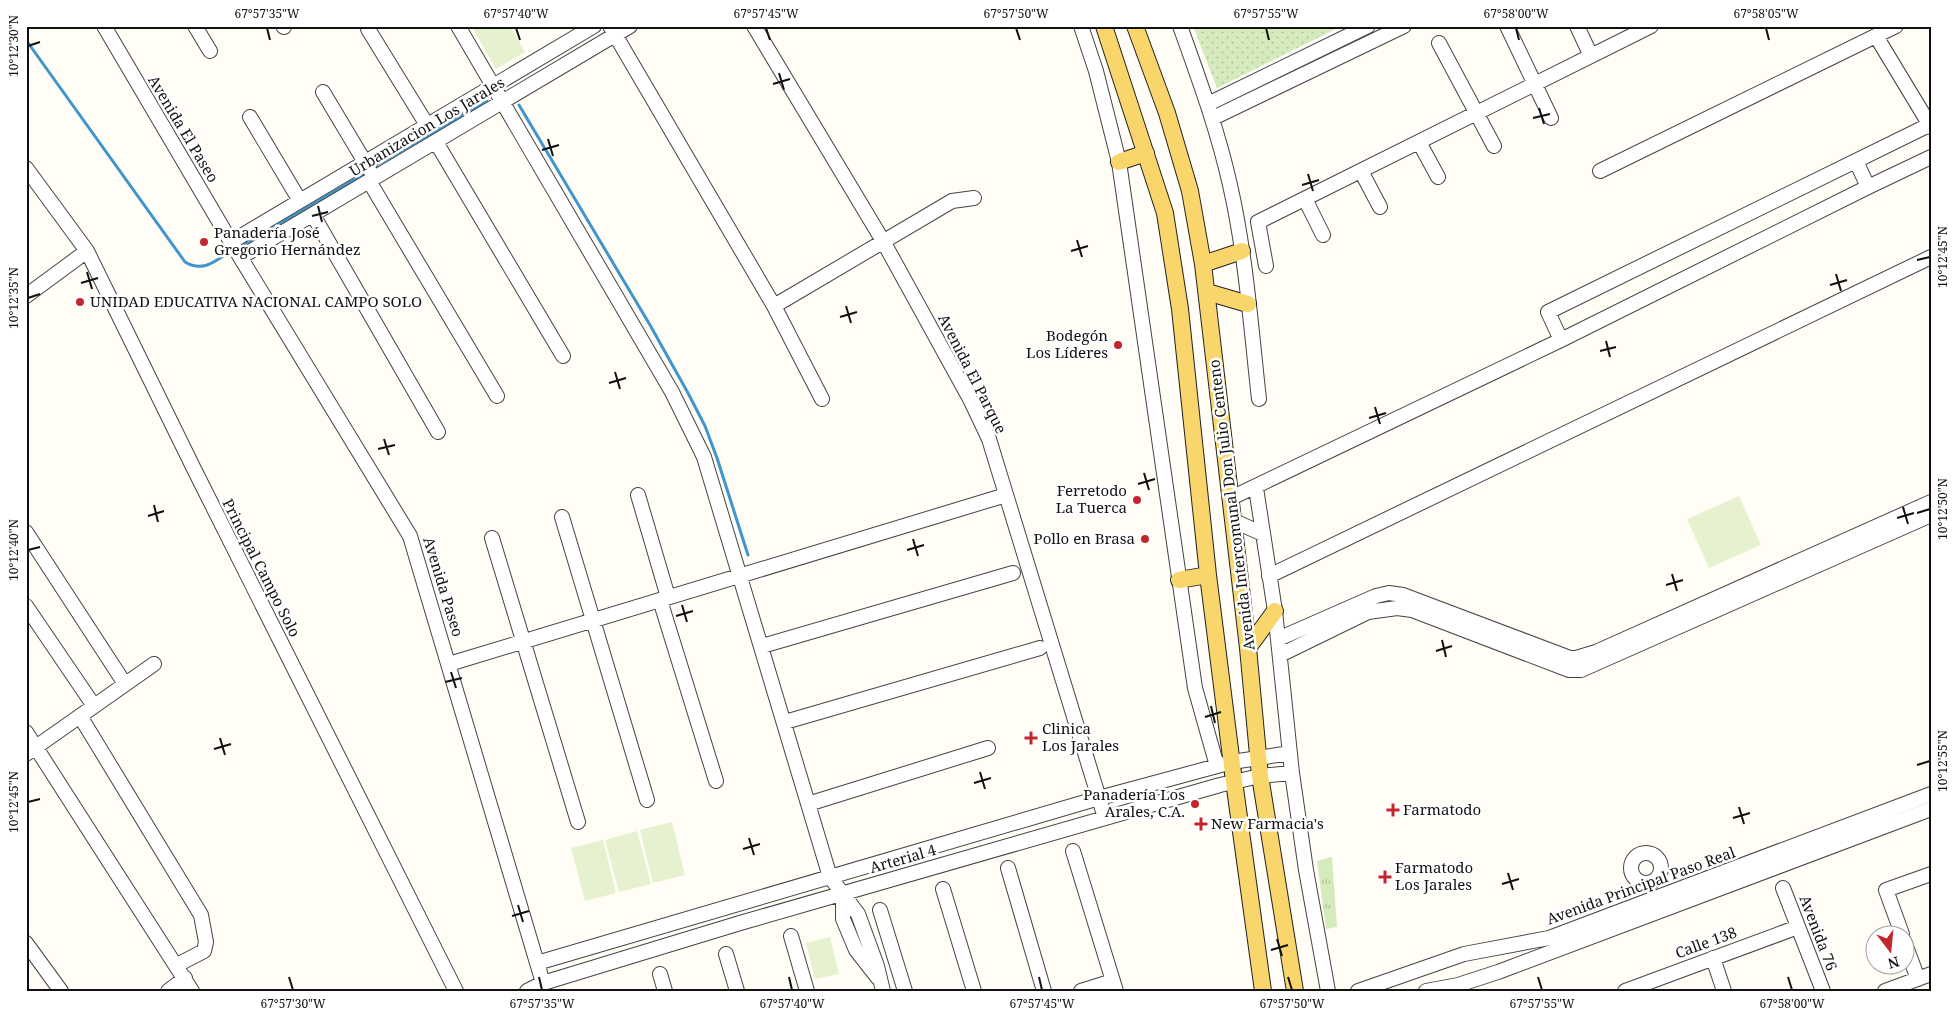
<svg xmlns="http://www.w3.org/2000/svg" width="1957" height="1017" viewBox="0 0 1957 1017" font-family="'Noto Serif',serif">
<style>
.grass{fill:url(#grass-tufts)}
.park{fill:url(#park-dots)}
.pitch{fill:#e6f2cf}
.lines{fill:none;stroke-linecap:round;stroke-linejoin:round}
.stream{stroke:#3f96cf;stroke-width:3}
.minor-casing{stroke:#444;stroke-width:16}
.major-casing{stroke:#222;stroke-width:18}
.minor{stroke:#fff;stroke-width:14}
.major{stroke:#f9d66b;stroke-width:16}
.ticks{fill:none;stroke:#111;stroke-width:2}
.poi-dot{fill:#c4262e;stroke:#fff;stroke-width:2}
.labels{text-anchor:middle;stroke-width:5;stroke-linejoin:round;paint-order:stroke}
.street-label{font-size:15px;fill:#111;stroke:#fff}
.poi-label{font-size:15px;fill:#111;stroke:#fff;text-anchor:start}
.neatline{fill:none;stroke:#111;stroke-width:2}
.ticks-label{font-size:12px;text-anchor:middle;fill:#111}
</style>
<defs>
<pattern id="grass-tufts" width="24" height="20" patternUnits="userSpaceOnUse" patternTransform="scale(1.25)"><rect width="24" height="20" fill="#d5ebbd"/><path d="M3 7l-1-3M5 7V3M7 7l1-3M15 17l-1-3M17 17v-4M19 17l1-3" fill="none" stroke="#b6c8a1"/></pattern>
<pattern id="park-dots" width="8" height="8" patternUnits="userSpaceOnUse" patternTransform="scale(1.25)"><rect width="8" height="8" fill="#d5ebbd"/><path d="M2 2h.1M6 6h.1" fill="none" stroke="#b6c8a1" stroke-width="1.8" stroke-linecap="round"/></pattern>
</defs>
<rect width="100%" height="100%" fill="#fffdf5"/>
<path class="grass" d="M 1332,857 L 1337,927 L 1326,929 L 1317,861 Z"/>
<path class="park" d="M 1193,26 L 1342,26 L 1217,88 Z"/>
<path class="pitch" d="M 477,26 L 510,26 L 525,52 L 496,69 L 473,29 Z
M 1739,496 L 1761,545 L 1709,568 L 1687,519 Z
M 672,822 L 685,875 L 653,883 L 640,830 Z
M 637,831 L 651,884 L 619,892 L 605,840 Z
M 603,840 L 616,893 L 585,901 L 571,848 Z
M 830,937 L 839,974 L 815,979 L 806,943 Z"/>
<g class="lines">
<path class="stream" d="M 26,40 L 185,262 C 203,273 215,261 231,251
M 519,105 L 650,325 L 688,393 L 705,426 L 717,458 L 748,555
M 372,168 L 487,101
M 239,247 L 367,172"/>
<defs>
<path id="minor" d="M 104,26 L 231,242 L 410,536 L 543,983
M 195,26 L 210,51
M 283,26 L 284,27
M 458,26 L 672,392 L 704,457 L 830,877 L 858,914 L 877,966 L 883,991
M 610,26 L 774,306 L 822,399
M 754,26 L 883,241 L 971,401 L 989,439 L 1105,818
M 1081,26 L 1096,71 L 1119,162 L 1195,688 L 1217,766
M 1180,26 C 1199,79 1218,131 1230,185 C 1246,255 1251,328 1259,399
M 1507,26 L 1551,118
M 1577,26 L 1591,56
M 368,29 L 427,125
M 1876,36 L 1931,127
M 1439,43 L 1494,146
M 323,92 L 369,169
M 1208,104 L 1368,26
M 250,117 L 300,201
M 1213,118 L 1404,26
M 436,142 L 563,356
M 1419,142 L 1438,177
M 1856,161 L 1868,187
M 26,168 L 87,251 L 194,469 L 456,991
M 1361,171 L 1380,207
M 1600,171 L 1896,26
M 369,181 L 497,396
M 1305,199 L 1323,235
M 313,215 L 438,432
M 231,242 L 594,26
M 241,257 L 630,26
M 1266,266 L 1258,222 L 1651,26
M 26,296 L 87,251
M 774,306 L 952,201 L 974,198
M 1561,340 L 1548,312 L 1931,124
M 1256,488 L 1275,611 L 1292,773 L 1306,870 L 1328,991
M 638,495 L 668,597
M 1231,498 L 1561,340 L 1868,187 L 1931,157
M 562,517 L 647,800
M 1234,521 L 1263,534
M 26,532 L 125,684
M 492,538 L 578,822
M 1269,576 L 1931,257
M 660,600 L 716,781
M 26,606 L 94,706
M 1278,639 L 1376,596 L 1389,593 L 1403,595 L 1570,658 L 1576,658 L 1596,652 L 1931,502
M 762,646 L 1013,573
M 1280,655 L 1368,612 L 1397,608 L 1412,610 L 1569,670 L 1581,670 L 1931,515
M 449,664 L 1006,495
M 80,716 L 201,915 L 206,942 L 204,951 L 177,965
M 785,722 L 1040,648
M 26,732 L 192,991
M 26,754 L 154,664
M 808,804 L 988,748
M 1073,851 L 1116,991
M1631 868a15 15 0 1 1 30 0a15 15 0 1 1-30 0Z
M 1008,868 L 1044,991
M 1783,888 L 1823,991
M 943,889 L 974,991
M 843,893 L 843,919 L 856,950 L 878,978
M 880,910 L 905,991
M 1902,934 L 1886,890 L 1931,874
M 791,936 L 807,991
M 1904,941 L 1918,979
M 26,943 L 61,991
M 726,954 L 737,991
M 1713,958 L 1724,991
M 537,963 L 1099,798 L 1232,762 L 1290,753
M 660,974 L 665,991
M 168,991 L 185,978
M 527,991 L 543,983 L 740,923 L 1220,785 L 1260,776 L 1292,773
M 1081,991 L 1113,981
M 1358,991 L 1464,954 L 1549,938 L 1931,794
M 1426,991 L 1458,985 L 1498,972 L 1931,809
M 1625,991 L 1798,927
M 1885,991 L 1931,974"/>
<path id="major" d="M 1104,26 L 1165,213 L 1180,309 L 1208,575 L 1234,781 L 1263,991
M 1135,26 L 1167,113 L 1190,191 L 1203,264 L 1248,648 L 1260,776 L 1295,991
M 1119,162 L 1146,153
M 1203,264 L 1242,251
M 1207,292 L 1248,304
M 1179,580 L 1208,575
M 1248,648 L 1275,611"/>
</defs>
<use href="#minor" class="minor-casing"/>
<use href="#major" class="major-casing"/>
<use href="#minor" class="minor"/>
<use href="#major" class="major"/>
</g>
<path class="ticks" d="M 267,28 L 270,40M 516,28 L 520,40M 766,28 L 770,40M 1016,28 L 1020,40M 1266,28 L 1269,40M 1516,28 L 1519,40M 1766,28 L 1769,40M 28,46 L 40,42M 779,73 L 784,90M 773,84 L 790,79M 1539,108 L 1544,124M 1533,118 L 1550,114M 548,139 L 553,156M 542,150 L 559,145M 1308,174 L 1313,191M 1302,185 L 1319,180M 318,206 L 322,222M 312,216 L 328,212M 1077,240 L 1082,257M 1071,251 L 1088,246M 1917,260 L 1930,257M 87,272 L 92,289M 1836,274 L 1841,291M 81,283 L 98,278M 1830,285 L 1847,280M 28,298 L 40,294M 846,306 L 851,323M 840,317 L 857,312M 1606,341 L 1610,357M 1600,351 L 1616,347M 615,372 L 620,389M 609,383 L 626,378M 1375,407 L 1380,424M 1369,418 L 1386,413M 384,439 L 389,455M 378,449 L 395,445M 1144,473 L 1149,490M 1138,484 L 1155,479M 154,505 L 158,522M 1903,507 L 1908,524M 1917,513 L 1930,509M 148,516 L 164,511M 1897,518 L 1914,513M 913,539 L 918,556M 28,550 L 40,547M 907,550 L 924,545M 1672,574 L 1677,591M 1666,585 L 1683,580M 682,605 L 687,622M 676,616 L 693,611M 1442,640 L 1446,657M 1436,651 L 1452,646M 451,672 L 456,688M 445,682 L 462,678M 1211,706 L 1215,723M 1205,717 L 1221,712M 220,738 L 225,755M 214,749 L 231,744M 1917,765 L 1930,761M 980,772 L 985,789M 974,783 L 991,778M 28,802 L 40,799M 1739,807 L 1744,824M 1733,818 L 1750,813M 749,838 L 754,855M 743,849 L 760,844M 1508,873 L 1513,890M 1502,884 L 1519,879M 518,905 L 523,922M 512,916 L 529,911M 1277,939 L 1282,956M 1271,950 L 1288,945M 289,977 L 293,990M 539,977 L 542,990M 789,977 L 792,990M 1039,977 L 1042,990M 1288,977 L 1292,990M 1538,977 L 1542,990M 1788,977 L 1792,990"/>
<g class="poi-dot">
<circle cx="204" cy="242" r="5"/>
<circle cx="80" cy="302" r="5"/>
<circle cx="1118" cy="345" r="5"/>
<circle cx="1137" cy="500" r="5"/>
<circle cx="1145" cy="539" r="5"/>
<path d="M1028.5 730.5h5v5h5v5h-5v5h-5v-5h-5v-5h5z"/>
<circle cx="1195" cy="804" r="5"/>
<path d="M1390.5 802.5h5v5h5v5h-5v5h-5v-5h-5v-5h5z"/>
<path d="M1198.5 816.5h5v5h5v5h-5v5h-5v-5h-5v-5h5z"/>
<path d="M1382.5 869.5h5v5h5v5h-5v5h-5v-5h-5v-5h5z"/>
</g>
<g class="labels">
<g class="street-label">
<text transform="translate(427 127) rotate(-31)" y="5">Urbanizacion Los Jarales</text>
<text transform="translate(183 129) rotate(59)" y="5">Avenida El Paseo</text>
<text transform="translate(972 374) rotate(63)" y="5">Avenida El Parque</text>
<text transform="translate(1232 505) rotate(-97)" y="5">Avenida Intercomunal Don Julio Centeno</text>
<text transform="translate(261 568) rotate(63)" y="5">Principal Campo Solo</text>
<text transform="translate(443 587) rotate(73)" y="5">Avenida Paseo</text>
<text transform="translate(903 859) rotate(-16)" y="5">Arterial 4</text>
<text transform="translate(1641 886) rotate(-20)" y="5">Avenida Principal Paso Real</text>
<text transform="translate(1818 933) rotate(69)" y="5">Avenida 76</text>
<text transform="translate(1706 943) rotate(-20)" y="5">Calle 138</text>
</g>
<g class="poi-label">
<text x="214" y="238">Panadería José<tspan x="214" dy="17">Gregorio Hernández</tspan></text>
<text x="90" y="307">UNIDAD EDUCATIVA NACIONAL CAMPO SOLO</text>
<text x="1108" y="341" text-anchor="end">Bodegón<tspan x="1108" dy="17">Los Líderes</tspan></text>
<text x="1127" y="496" text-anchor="end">Ferretodo<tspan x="1127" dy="17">La Tuerca</tspan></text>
<text x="1135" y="544" text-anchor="end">Pollo en Brasa</text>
<text x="1042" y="734">Clinica<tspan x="1042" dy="17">Los Jarales</tspan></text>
<text x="1185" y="800" text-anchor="end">Panadería Los<tspan x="1185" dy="17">Arales, C.A.</tspan></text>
<text x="1403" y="815">Farmatodo</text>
<text x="1211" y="829">New Farmacia's</text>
<text x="1395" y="873">Farmatodo<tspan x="1395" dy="17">Los Jarales</tspan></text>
</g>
</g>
<rect width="1957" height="1017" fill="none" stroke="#ffffff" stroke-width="55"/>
<g transform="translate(1890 950) rotate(164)"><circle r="24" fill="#ffffff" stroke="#a0a0a0"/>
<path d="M0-4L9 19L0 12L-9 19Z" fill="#c4262e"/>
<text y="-8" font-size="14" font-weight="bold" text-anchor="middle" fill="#111111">N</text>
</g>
<rect x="28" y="28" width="1902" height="962" class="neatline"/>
<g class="ticks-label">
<text x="267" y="18">67°57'35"W</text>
<text x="516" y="18">67°57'40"W</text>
<text x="766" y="18">67°57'45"W</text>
<text x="1016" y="18">67°57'50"W</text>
<text x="1266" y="18">67°57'55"W</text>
<text x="1516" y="18">67°58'00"W</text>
<text x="1766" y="18">67°58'05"W</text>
<text transform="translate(14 46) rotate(-90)" y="4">10°12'30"N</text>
<text transform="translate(1943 257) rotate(-90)" y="4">10°12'45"N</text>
<text transform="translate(14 298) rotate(-90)" y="4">10°12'35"N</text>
<text transform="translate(1943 509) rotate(-90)" y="4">10°12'50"N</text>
<text transform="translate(14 550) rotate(-90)" y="4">10°12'40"N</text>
<text transform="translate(1943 761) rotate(-90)" y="4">10°12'55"N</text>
<text transform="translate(14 802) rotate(-90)" y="4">10°12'45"N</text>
<text x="293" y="1008">67°57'30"W</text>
<text x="542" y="1008">67°57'35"W</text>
<text x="792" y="1008">67°57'40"W</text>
<text x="1042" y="1008">67°57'45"W</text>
<text x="1292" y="1008">67°57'50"W</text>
<text x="1542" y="1008">67°57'55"W</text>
<text x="1792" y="1008">67°58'00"W</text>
</g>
</svg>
